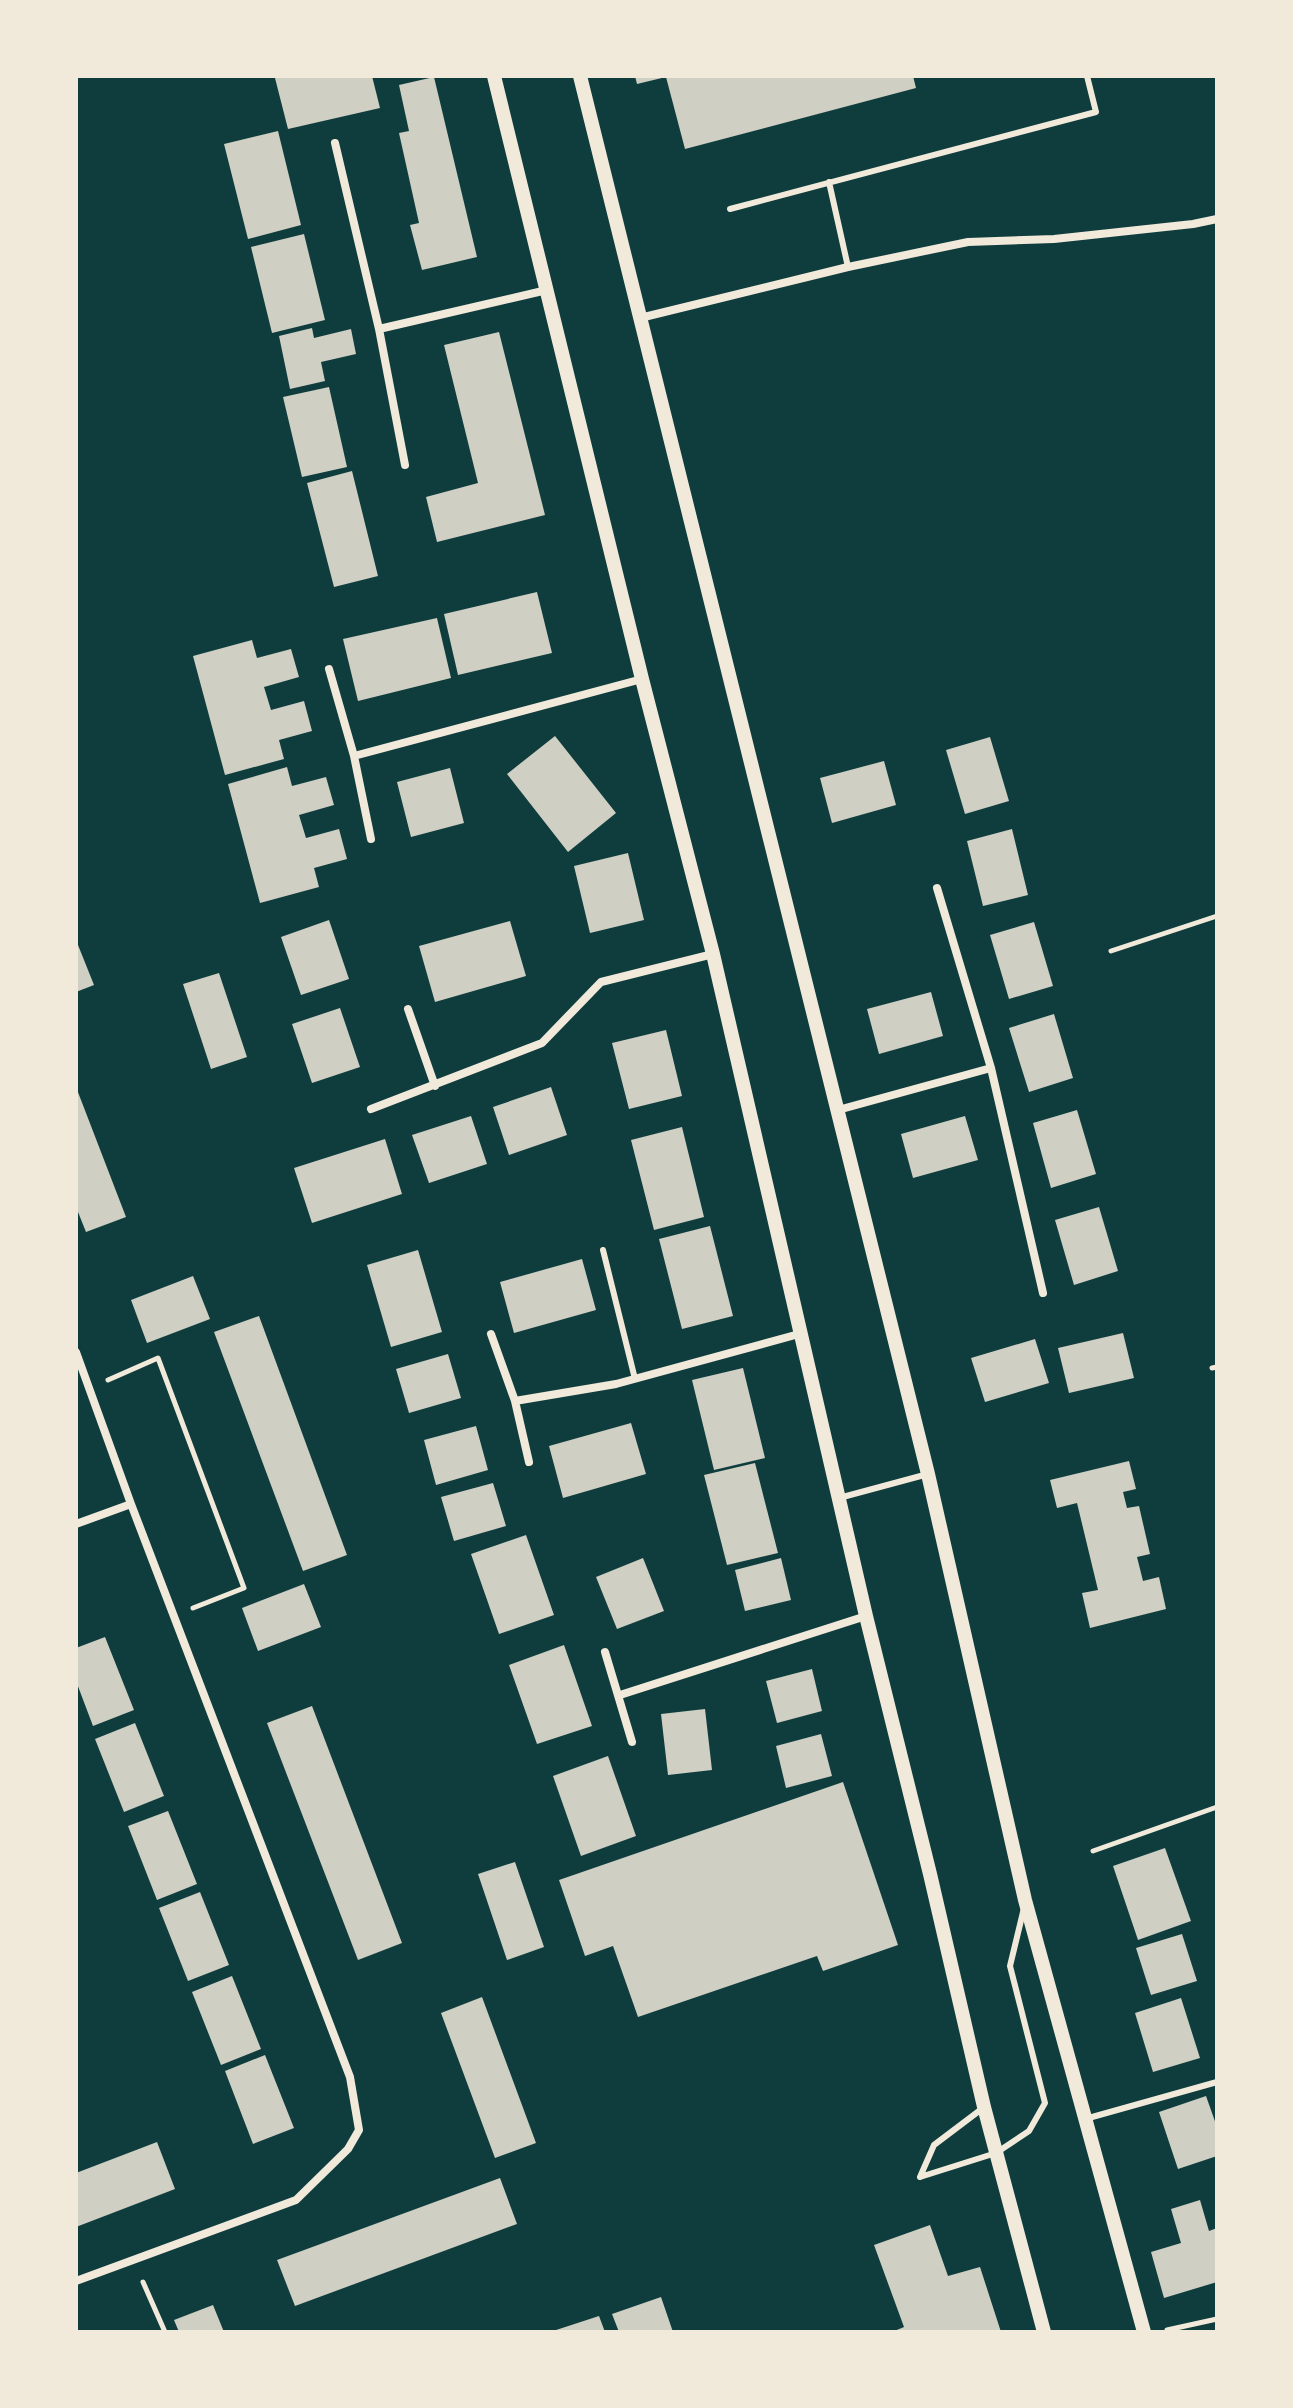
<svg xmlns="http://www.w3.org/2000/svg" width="1293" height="2408" viewBox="0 0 1293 2408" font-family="Cabin,sans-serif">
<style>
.building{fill:#cfcfc3}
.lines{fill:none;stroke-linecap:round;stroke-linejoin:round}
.path{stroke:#f1e9da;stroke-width:5}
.service{stroke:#f1e9da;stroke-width:6}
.minor{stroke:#f1e9da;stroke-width:8}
.tertiary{stroke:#f1e9da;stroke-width:14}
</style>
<rect width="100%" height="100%" fill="#0f3d3e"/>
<path class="building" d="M 285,76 L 372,76 L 380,108 L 288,129 L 275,78 Z
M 635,76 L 913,76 L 916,88 L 685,149 L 666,77 L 637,84 Z
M 434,77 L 477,257 L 422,270 L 410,225 L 419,223 L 399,133 L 409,131 L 399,85 Z
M 278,131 L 301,225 L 248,239 L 224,144 Z
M 304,234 L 325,320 L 272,333 L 251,247 Z
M 312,328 L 314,338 L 351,329 L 356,354 L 321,362 L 325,381 L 290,389 L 279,336 Z
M 499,332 L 545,515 L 437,542 L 426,497 L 478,483 L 444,345 Z
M 329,387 L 347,467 L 302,477 L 283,397 Z
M 352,471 L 378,576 L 334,587 L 307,483 Z
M 537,592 L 552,653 L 458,675 L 444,614 Z
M 437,618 L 451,678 L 358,701 L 343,639 Z
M 252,640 L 257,658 L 291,649 L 299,677 L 264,687 L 271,710 L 304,701 L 312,731 L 279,740 L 284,759 L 225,775 L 193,656 Z
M 555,736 L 616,813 L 568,852 L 507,774 Z
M 990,737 L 1009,801 L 965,814 L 946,750 Z
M 884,761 L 896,805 L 832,823 L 820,778 Z
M 287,767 L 292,786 L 326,777 L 334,805 L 299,815 L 306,838 L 339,829 L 347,859 L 314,868 L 319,887 L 260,903 L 228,784 Z
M 450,768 L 464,823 L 411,837 L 397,782 Z
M 1012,829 L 1028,895 L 983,906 L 967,841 Z
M 628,853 L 644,920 L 590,933 L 574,866 Z
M 329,920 L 349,979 L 301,995 L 281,937 Z
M 510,921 L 526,976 L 435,1002 L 419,946 Z
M 1034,922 L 1053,986 L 1009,999 L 990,935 Z
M 76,940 L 94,985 L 76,992 Z
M 219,973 L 247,1057 L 211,1069 L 183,984 Z
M 931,992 L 943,1036 L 879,1054 L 867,1009 Z
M 340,1008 L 360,1067 L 312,1083 L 292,1024 Z
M 1054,1014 L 1073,1078 L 1029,1092 L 1009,1028 Z
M 666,1030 L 682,1096 L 629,1109 L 612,1043 Z
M 76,1087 L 126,1217 L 86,1232 L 76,1207 Z
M 551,1087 L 567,1135 L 509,1155 L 493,1107 Z
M 1077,1110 L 1096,1174 L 1051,1188 L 1033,1123 Z
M 471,1116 L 487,1164 L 429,1183 L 412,1135 Z
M 965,1116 L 978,1160 L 913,1178 L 901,1134 Z
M 682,1127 L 704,1217 L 654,1230 L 631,1140 Z
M 385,1139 L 402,1194 L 312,1223 L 294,1168 Z
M 1099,1207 L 1118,1271 L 1074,1285 L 1055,1220 Z
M 710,1226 L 733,1316 L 682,1329 L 659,1239 Z
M 418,1250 L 442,1332 L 391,1347 L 367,1265 Z
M 582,1259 L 596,1310 L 514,1333 L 500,1282 Z
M 193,1276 L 210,1319 L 147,1343 L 131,1300 Z
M 259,1316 L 347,1555 L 303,1571 L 214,1332 Z
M 1123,1333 L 1134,1378 L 1069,1393 L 1058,1348 Z
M 1035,1339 L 1049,1383 L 985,1402 L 971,1358 Z
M 448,1354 L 461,1398 L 409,1413 L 396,1369 Z
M 743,1368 L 765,1458 L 714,1470 L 692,1380 Z
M 631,1423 L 646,1474 L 563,1498 L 549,1446 Z
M 476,1426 L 488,1470 L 436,1485 L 424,1440 Z
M 1129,1461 L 1136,1489 L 1123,1492 L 1127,1508 L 1139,1506 L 1150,1554 L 1137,1557 L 1143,1581 L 1159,1577 L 1166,1609 L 1090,1628 L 1082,1593 L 1098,1590 L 1077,1503 L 1057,1508 L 1050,1480 Z
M 755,1463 L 778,1553 L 727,1565 L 704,1475 Z
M 493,1483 L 506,1526 L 454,1541 L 441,1497 Z
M 526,1535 L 554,1615 L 499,1634 L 471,1554 Z
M 643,1558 L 664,1611 L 617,1629 L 596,1577 Z
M 781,1558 L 791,1600 L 745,1611 L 735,1570 Z
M 304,1584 L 321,1627 L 258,1651 L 242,1608 Z
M 105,1637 L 134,1710 L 93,1726 L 76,1681 L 76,1648 Z
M 564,1645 L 592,1726 L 537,1744 L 509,1665 Z
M 812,1669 L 822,1711 L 777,1723 L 766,1681 Z
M 312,1706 L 402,1943 L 358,1960 L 267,1723 Z
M 705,1709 L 712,1770 L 668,1775 L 661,1714 Z
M 135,1723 L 164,1796 L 124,1812 L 95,1739 Z
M 821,1734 L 832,1776 L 786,1788 L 776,1746 Z
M 608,1756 L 636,1836 L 581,1856 L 553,1776 Z
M 843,1782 L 898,1945 L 823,1971 L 817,1956 L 638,2017 L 613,1946 L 585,1956 L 559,1880 Z
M 168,1811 L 197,1884 L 157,1900 L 128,1826 Z
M 1165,1848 L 1191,1921 L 1138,1940 L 1113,1866 Z
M 515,1862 L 544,1947 L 507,1960 L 478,1874 Z
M 200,1892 L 229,1965 L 188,1981 L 159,1908 Z
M 1182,1934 L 1197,1981 L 1151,1995 L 1136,1948 Z
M 232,1976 L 261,2049 L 221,2065 L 192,1992 Z
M 482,1997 L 536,2143 L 495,2158 L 441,2013 Z
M 1181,1998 L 1200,2058 L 1153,2072 L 1135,2013 Z
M 265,2055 L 294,2128 L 253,2144 L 225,2071 Z
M 1206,2096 L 1217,2127 L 1217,2156 L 1178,2169 L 1159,2112 Z
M 157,2142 L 175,2189 L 76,2227 L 76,2173 Z
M 500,2178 L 517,2224 L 295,2306 L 277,2260 Z
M 1200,2200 L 1209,2231 L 1217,2228 L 1217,2282 L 1164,2298 L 1151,2252 L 1181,2243 L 1171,2209 Z
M 930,2225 L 948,2276 L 980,2267 L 1001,2332 L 892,2332 L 904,2327 L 874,2245 Z
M 661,2297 L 673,2332 L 619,2332 L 612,2314 Z
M 213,2305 L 224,2332 L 179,2332 L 174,2320 Z
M 599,2316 L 605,2332 L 553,2332 L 553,2331 Z"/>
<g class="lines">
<path class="path" d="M 1111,951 L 1217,916
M 1212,1368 L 1217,1367
M 108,1380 L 158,1358 L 244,1588 L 193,1608
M 1093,1851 L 1217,1807
M 143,2282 L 165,2332
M 1167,2330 L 1217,2319"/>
<path class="service" d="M 829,182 L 848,267
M 730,209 L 1096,112 L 1087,76
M 603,1250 L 635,1379
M 839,1498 L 928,1474
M 1085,2119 L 1217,2082
M 920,2177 L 996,2153 L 1029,2131 L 1045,2103 L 1010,1966 L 1024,1908
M 920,2177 L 934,2145 L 983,2108"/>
<path class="minor" d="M 335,143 L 379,329 L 405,465
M 640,318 L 848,267 L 968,242 L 1054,239 L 1193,224 L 1217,219
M 379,329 L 547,290
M 329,669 L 354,756 L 371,839
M 354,756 L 642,679
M 937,888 L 991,1068 L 1043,1293
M 408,1009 L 435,1086
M 371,1109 L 542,1043 L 601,982 L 713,954
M 838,1110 L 991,1068
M 491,1334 L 515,1401 L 529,1462
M 76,1352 L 131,1504 L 350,2077 L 359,2130 L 348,2149 L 296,2200 L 76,2281
M 515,1401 L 616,1384 L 799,1334
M 76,1524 L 131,1504
M 605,1652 L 632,1742
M 620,1695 L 866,1616"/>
<path class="tertiary" d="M 494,76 L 642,679 L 713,954 L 866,1616 L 930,1874 L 984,2107 L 1044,2332
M 580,76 L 928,1474 L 1025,1900 L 1144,2332"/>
</g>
<rect width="1293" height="2408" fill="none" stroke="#f1e9da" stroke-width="156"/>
</svg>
